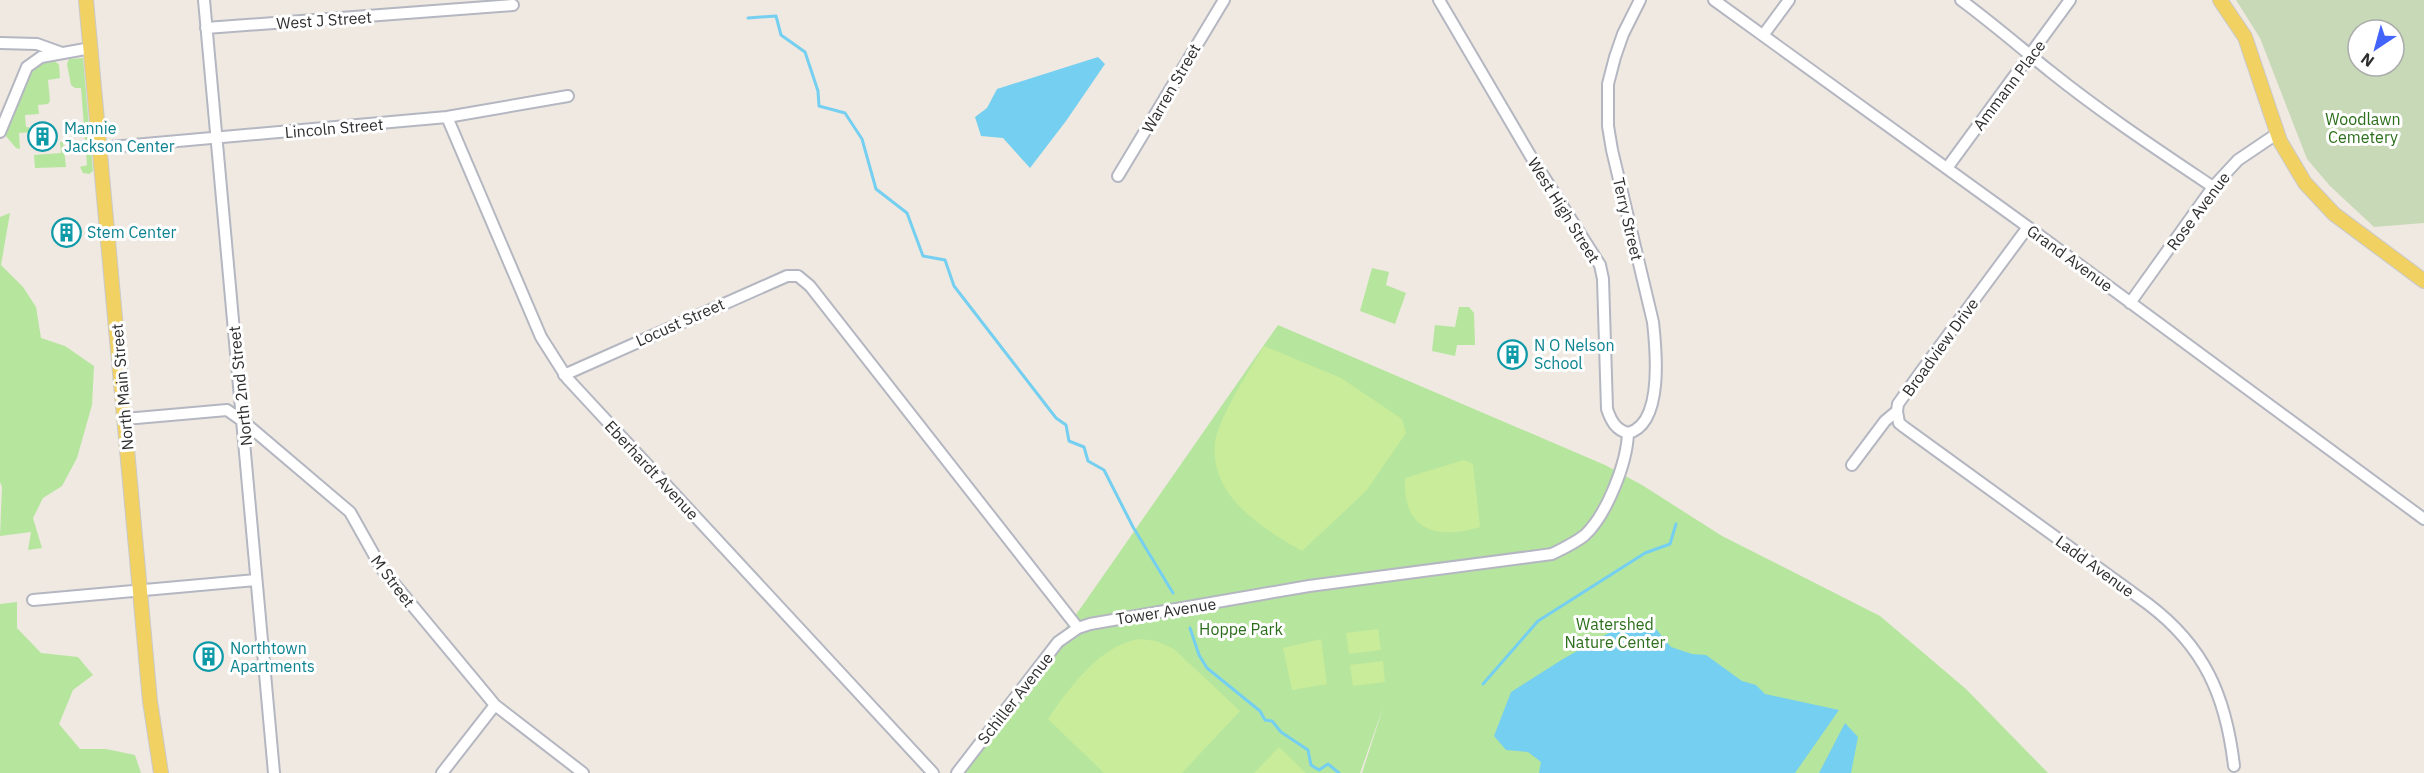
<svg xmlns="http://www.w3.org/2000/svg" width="2424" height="773" viewBox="0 0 2424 773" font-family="'IBM Plex Sans',sans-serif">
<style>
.green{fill:#b6e59e}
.cemetery{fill:#c8d9b8;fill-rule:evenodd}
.pitch{fill:#c9ec9a}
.water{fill:#75cff0}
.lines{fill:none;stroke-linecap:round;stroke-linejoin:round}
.stream{stroke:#75cff0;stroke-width:3}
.minor-casing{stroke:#b4b7c1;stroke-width:14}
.major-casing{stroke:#c9c9c9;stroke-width:16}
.minor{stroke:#fff;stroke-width:10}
.major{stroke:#f2d163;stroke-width:14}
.labels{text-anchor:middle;stroke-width:6;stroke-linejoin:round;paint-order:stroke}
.street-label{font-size:16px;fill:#2e2e2e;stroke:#fff}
.park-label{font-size:16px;fill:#2c6e1b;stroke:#fff}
.culture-label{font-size:16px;fill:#0d838f;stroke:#fff;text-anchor:start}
</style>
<rect width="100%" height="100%" fill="#efe9e1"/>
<path class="green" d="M 83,58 L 93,171 L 89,174 L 83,173 L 80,167 L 87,165 L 81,88 L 75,88 L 71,85 L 67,64 L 69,59 Z
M 55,61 L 59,65 L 60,78 L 48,80 L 50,101 L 48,104 L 38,105 L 39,114 L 25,115 L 26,127 L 29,127 L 30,132 L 19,133 L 20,149 L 16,148 L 5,135 C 14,108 20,63 55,61 Z
M 60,142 L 63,142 L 66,167 L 35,168 L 34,155 L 61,153 Z
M 10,213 L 1,265 L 23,287 L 36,307 L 41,338 L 65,346 L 94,366 L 92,405 L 77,458 L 62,486 L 43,498 L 33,518 L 42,548 L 28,550 L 31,532 L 0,536 L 2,487 L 0,482 L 0,217 Z
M 1372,268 L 1389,272 L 1386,285 L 1406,293 L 1395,324 L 1360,311 Z
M 1459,307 L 1469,307 L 1474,313 L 1475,345 L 1457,345 L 1455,356 L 1432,351 L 1435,325 L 1455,327 Z
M 1278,325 L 1605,465 L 1642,485 L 1722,536 L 1880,616 L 1966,689 L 2048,773 L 1362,773 L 1384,705 L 1360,773 L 957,773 L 1080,609 Z
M 17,602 L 17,628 L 41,653 L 78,657 L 93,675 L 73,690 L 59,724 L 80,749 L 106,749 L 135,755 L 141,773 L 0,773 L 0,604 Z"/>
<path class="cemetery" d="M 2236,0 L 2424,0 L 2424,223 L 2374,227 L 2330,186 L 2307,159 L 2260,38 ZM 2358,30 L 2394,30 L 2394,66 L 2358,66 Z"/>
<path class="pitch" d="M 1264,346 L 1341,378 L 1402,419 L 1406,433 L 1366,491 L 1302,551 C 1262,528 1209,496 1215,442 C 1219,417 1250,369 1264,346 Z
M 1464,460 L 1473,464 L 1480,527 C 1436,541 1402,529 1405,478 Z
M 1378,629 L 1381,650 L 1349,654 L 1346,633 Z
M 1139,639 L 1156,641 L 1174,649 L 1240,711 L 1182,773 L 1104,773 L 1048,719 C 1069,688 1100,645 1139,639 Z
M 1321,639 L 1327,684 L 1292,690 L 1283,648 Z
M 1383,661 L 1385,682 L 1353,686 L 1350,665 Z
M 1279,747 L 1306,773 L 1254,773 Z"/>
<path class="water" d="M 1098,57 L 1105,64 L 1066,121 L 1030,168 L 1003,138 L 981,136 L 975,117 L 987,108 L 997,89 Z
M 1630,620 L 1640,626 L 1656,629 L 1671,647 L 1692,654 L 1706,655 L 1742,681 L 1756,685 L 1765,694 L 1839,710 L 1795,773 L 1539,773 L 1541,762 L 1528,752 L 1506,750 L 1494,736 L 1511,692 L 1563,659 L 1614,630 L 1626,632 L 1623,623 Z
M 1845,723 L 1858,737 L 1851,773 L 1819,773 Z"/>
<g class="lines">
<path class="stream" d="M 748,18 L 776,16 L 781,35 L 805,52 L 818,91 L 819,106 L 845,113 L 862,139 L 876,189 L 907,213 L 923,256 L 945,260 L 954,286 L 1056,418 L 1066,425 L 1069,441 L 1084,447 L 1088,461 L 1104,470 L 1133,527 L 1173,593
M 1190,628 L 1199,655 L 1207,668 L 1260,711 L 1265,720 L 1272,721 L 1281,732 L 1308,750 L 1311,765 L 1319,770 L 1328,764 L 1339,773
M 1483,684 L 1538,621 L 1645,553 L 1670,544 L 1676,524"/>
<defs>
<path id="minor" d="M 204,0 L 274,773
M 1439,0 L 1530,155 L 1600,265 L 1603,279 L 1607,409 C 1611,421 1616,430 1628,433
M 1714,0 L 2028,227 L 2424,519
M 1961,0 C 1992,23 2021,48 2051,72 C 2102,113 2158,150 2213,187
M 206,28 L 513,5
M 1764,34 L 1789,0
M 0,43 L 37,44 L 62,53
M 447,117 L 541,337 L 567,378 L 933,773
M 0,132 L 27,67 L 41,57 L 91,48
M 100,148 L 447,117 L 568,96
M 1947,168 L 2070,0
M 1118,176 L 1224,0
M 2130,303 L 2213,187 L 2238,160 L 2278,133
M 564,375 L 787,276 L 798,276 L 810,286 L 1078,628
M 1897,411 L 1899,423 L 1904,427 L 2148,604 C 2205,647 2226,697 2234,766
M 125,419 L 227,410 L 244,422 L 350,512 L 382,569 L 495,705 L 583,773
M 1628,433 C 1664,424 1656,349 1653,322 L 1612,150 L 1608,126 L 1608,84 L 1615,57 L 1623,34 L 1640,0
M 1852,465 L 1885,421 L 1897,411 L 1898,404 L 1920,373 L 2028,227
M 33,600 L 256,580
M 442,773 L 495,705
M 957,773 L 1058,642 L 1078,628 L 1090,624 L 1309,586 L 1552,554 C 1564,548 1575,543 1585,535 C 1607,514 1627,463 1628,433"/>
<path id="major" d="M 86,0 L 150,701 L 161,773
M 2220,0 L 2245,37 L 2280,141 L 2305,183 L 2334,214 L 2424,281"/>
</defs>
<use href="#minor" class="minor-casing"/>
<use href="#major" class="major-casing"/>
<use href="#minor" class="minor"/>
<use href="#major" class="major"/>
</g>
<defs>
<symbol id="building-ring" viewBox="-11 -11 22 22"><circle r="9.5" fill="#fff" stroke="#0f9aa8" stroke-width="1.5"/><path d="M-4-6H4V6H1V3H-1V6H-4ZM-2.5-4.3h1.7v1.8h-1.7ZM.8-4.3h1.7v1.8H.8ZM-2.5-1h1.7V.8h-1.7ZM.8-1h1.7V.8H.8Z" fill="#0f9aa8"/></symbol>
</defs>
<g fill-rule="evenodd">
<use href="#building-ring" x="26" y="120" width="33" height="33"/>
<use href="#building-ring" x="50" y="216" width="33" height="33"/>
<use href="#building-ring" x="1496" y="338" width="33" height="33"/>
<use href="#building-ring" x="192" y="640" width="33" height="33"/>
</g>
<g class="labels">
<g class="street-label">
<text transform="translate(324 20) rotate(-4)" y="6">West J Street</text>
<text transform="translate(2009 85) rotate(-53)" y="6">Ammann Place</text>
<text transform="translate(1171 88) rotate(-60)" y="6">Warren Street</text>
<text transform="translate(334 128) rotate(-5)" y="6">Lincoln Street</text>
<text transform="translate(1564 210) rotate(58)" y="6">West High Street</text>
<text transform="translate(2198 211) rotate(-53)" y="6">Rose Avenue</text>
<text transform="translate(1628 219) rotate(77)" y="6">Terry Street</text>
<text transform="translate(2070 258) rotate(36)" y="6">Grand Avenue</text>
<text transform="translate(680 322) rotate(-24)" y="6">Locust Street</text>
<text transform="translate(1940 347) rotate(-54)" y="6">Broadview Drive</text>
<text transform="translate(240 386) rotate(-96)" y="6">North 2nd Street</text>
<text transform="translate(122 387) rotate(-95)" y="6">North Main Street</text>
<text transform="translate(652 470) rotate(47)" y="6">Eberhardt Avenue</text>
<text transform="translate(2095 566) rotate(36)" y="6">Ladd Avenue</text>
<text transform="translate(393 581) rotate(53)" y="6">M Street</text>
<text transform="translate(1166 611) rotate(-9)" y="6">Tower Avenue</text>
<text transform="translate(1015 698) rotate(-52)" y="6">Schiller Avenue</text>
</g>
<g class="park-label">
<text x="2363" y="125">Woodlawn<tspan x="2363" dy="18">Cemetery</tspan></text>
<text x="1615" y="630">Watershed<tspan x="1615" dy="18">Nature Center</tspan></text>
<text x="1241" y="635">Hoppe Park</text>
</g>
<g class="culture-label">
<text x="64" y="134">Mannie<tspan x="64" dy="18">Jackson Center</tspan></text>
<text x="87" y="238">Stem Center</text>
<text x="1534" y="351">N O Nelson<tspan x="1534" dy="18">School</tspan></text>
<text x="230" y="654">Northtown<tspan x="230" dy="18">Apartments</tspan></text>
</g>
</g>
<g transform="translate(2376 48) rotate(216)"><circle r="28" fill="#ffffff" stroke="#ababab" stroke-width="1.5"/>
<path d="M0-4.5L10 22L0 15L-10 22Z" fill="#4264fb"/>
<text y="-9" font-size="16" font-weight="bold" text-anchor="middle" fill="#2e2e2e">N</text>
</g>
</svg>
